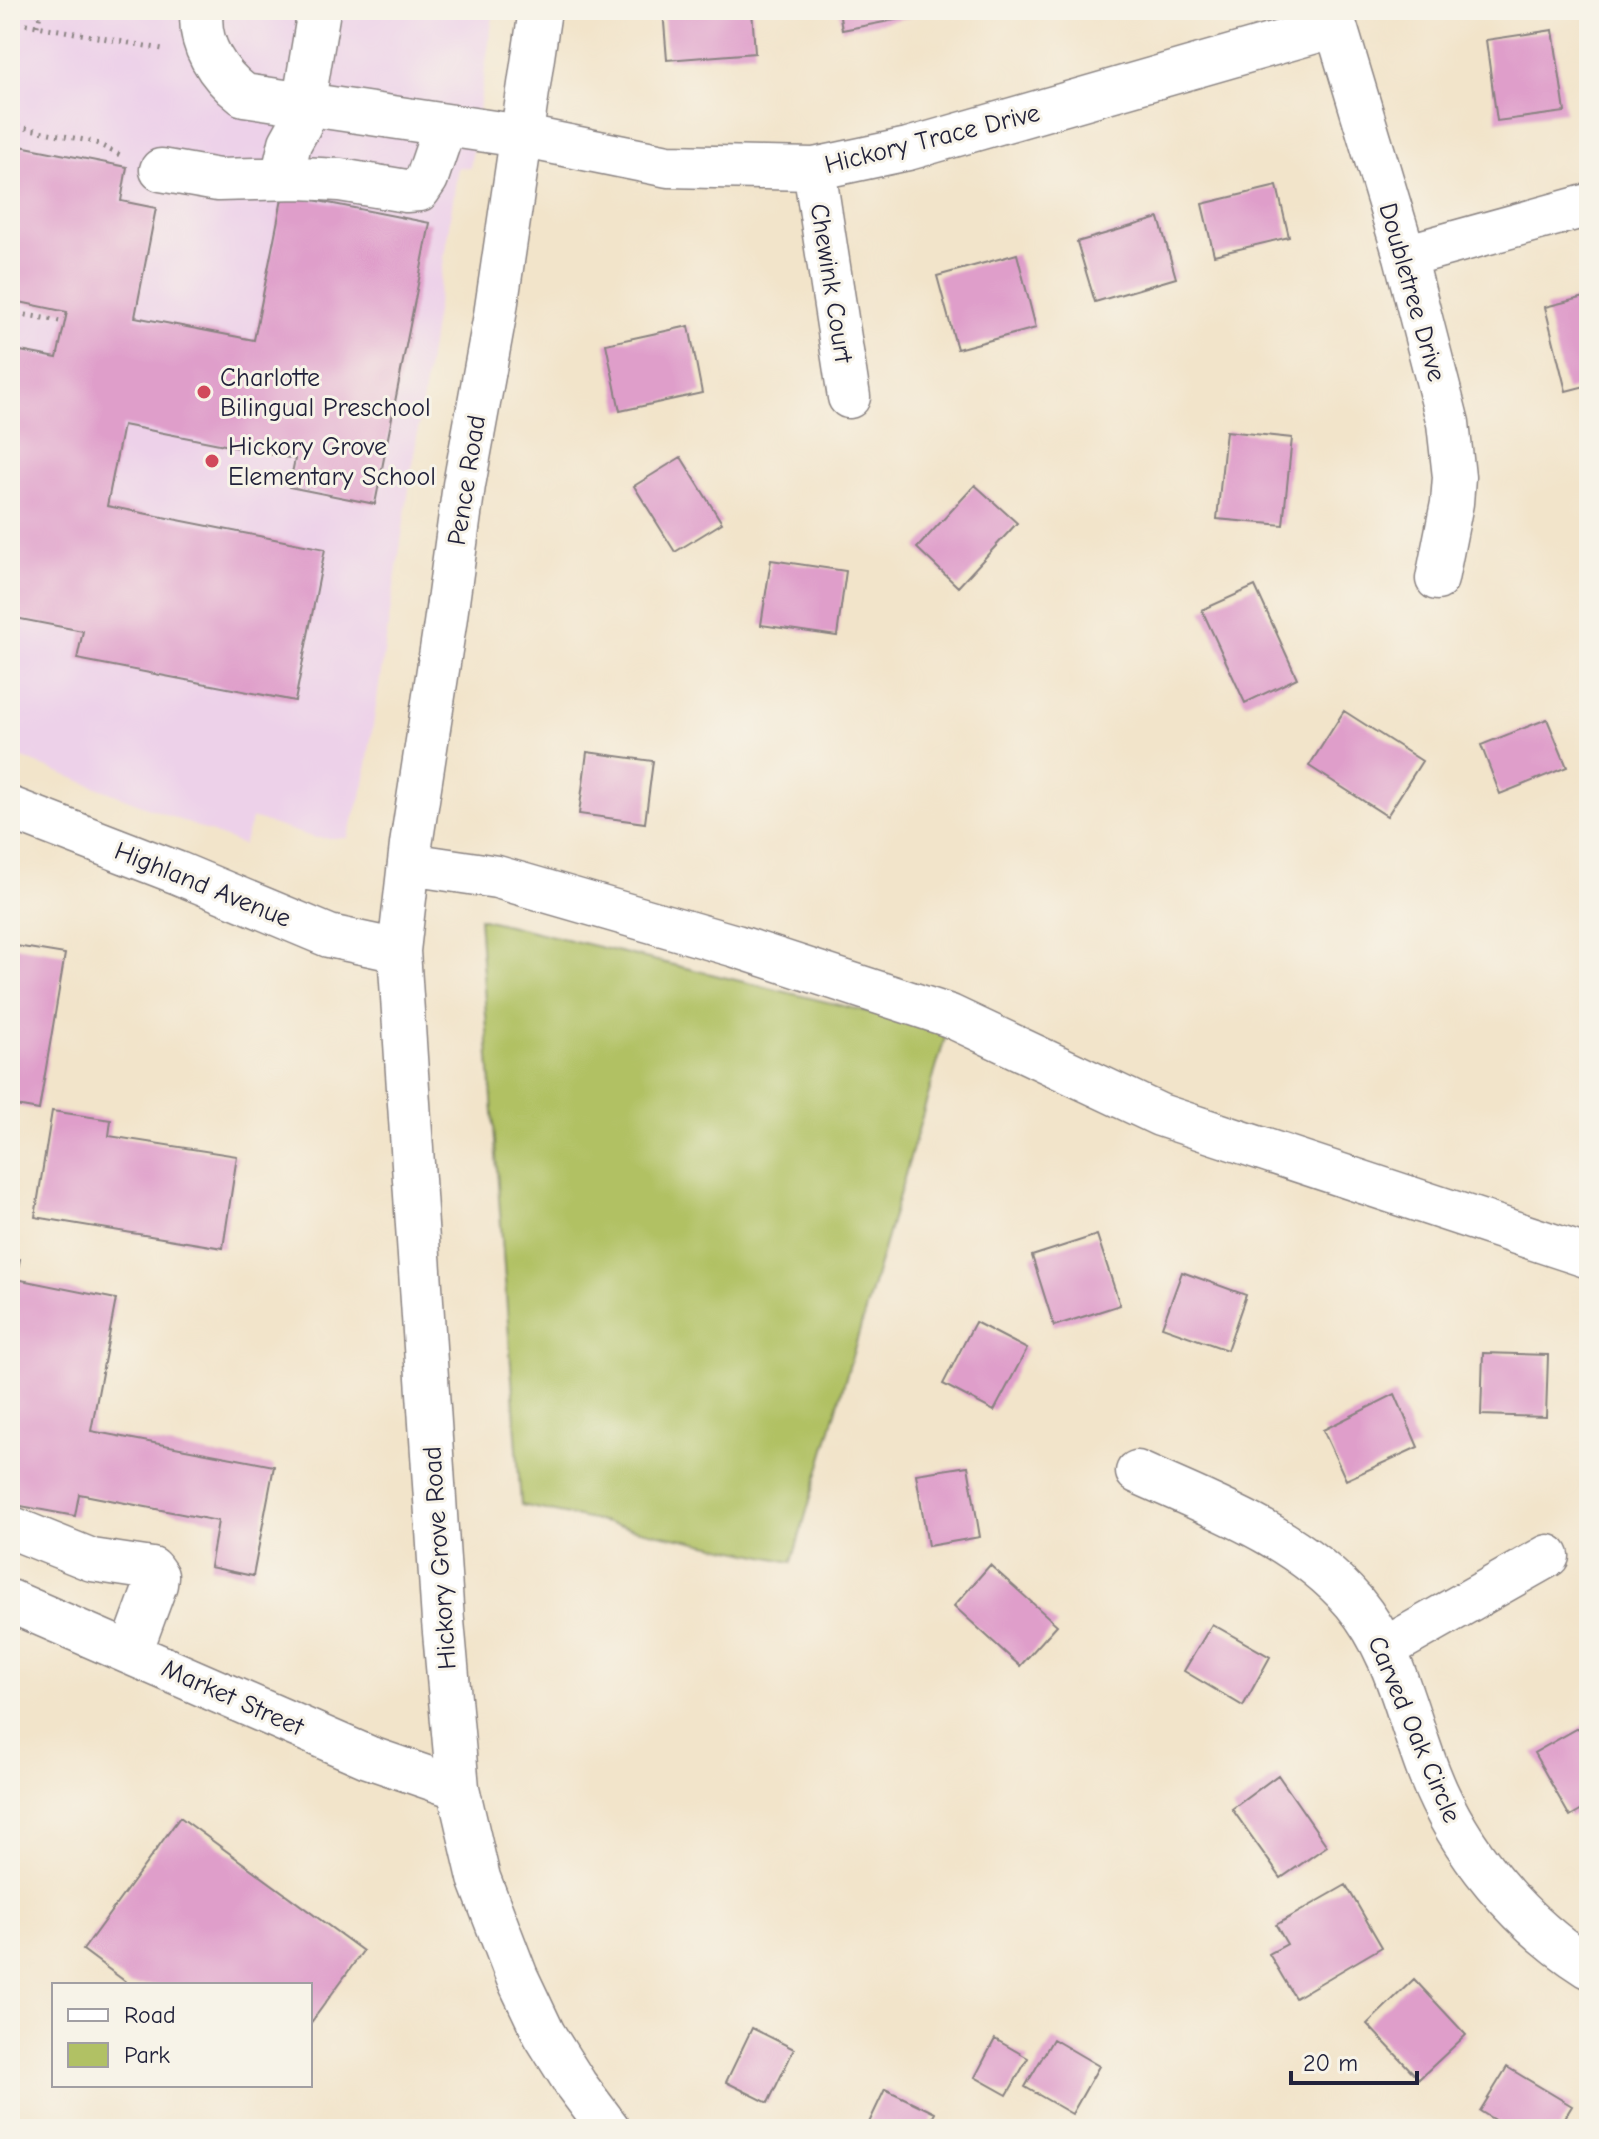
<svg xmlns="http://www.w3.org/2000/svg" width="1599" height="2139" viewBox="0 0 1599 2139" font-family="'Comic Neue',sans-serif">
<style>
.built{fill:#edd1e9}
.green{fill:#b1c164;stroke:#6a7250;stroke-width:2}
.building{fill:#df9eca}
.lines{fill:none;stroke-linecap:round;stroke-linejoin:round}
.minor-casing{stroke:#8a8382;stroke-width:45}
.path{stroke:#8a8382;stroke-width:5;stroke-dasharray:2 6;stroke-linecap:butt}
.minor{stroke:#fff;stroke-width:42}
.poi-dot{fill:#d1495b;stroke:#f7f3e8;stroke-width:3}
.labels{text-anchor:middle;stroke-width:6;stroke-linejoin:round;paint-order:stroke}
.street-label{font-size:26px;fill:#22223b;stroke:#f7f3e8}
.poi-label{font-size:26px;fill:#22223b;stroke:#f7f3e8;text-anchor:start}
</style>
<rect width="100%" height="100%" fill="#f7f3e8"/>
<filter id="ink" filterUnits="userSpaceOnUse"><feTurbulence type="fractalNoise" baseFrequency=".0125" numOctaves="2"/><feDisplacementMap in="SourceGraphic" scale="16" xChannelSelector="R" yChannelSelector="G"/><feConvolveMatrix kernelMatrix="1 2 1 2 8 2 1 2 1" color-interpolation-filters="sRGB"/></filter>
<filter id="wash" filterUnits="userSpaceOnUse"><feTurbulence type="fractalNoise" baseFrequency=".006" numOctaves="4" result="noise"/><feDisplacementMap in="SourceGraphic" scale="32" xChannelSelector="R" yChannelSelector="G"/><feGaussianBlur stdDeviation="1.8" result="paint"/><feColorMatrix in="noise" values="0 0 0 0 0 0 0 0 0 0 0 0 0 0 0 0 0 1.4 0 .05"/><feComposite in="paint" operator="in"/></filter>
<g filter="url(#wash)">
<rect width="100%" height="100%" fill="#f2e4ca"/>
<path class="built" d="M 10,10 L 494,10 L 470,168 L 458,167 L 363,791 L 347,838 L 315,838 L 252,818 L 243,845 L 10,753 Z"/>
<path class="green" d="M 479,918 L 947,1031 L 792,1562 L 521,1505 Z"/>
<g id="blocks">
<path class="building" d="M 663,10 L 752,10 L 755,53 L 667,60 Z
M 839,10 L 910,10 L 911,17 L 842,30 Z
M 1553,30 L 1565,112 L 1497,121 L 1486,40 Z
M 10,144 L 127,167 L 121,201 L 156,208 L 135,317 L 254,340 L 283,194 L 430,223 L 375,504 L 289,487 L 295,459 L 123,425 L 107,506 L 325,549 L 295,701 L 77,659 L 83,631 L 10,617 L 10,349 L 57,358 L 67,312 L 10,300 Z
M 1277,186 L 1289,237 L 1214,255 L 1202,204 Z
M 1159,218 L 1176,278 L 1095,302 L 1077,242 Z
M 1017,254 L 1036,328 L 957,349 L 937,276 Z
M 1589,296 L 1589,385 L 1566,391 L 1545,307 Z
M 689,326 L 702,393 L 620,411 L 606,344 Z
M 1226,431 L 1292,438 L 1283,525 L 1217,519 Z
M 681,457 L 722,523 L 675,552 L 634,486 Z
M 975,485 L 1017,523 L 958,587 L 917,548 Z
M 771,560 L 846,571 L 837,636 L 761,625 Z
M 1255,586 L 1297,678 L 1245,703 L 1202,610 Z
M 1344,711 L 1422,761 L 1387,816 L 1309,766 Z
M 1547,719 L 1567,767 L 1500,794 L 1481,745 Z
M 587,752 L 653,761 L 645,823 L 579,814 Z
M 10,945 L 65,954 L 39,1110 L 10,1105 Z
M 52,1111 L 111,1120 L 109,1136 L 237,1156 L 223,1248 L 35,1217 Z
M 1097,1235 L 1120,1305 L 1054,1326 L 1032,1256 Z
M 10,1257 L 20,1259 L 16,1279 L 116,1299 L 91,1431 L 274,1466 L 253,1576 L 210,1567 L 218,1521 L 79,1494 L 75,1516 L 10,1504 Z
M 1182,1272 L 1246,1295 L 1227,1350 L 1162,1327 Z
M 975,1322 L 1027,1349 L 994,1411 L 943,1384 Z
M 1483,1353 L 1548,1355 L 1546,1417 L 1481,1415 Z
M 1395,1394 L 1418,1447 L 1346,1480 L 1323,1430 Z
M 968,1466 L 980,1537 L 928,1546 L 916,1474 Z
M 990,1565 L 1057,1625 L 1020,1666 L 954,1606 Z
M 1212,1624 L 1270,1657 L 1243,1706 L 1184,1671 Z
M 1589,1722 L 1589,1806 L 1570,1817 L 1534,1753 Z
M 1278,1775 L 1327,1846 L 1281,1878 L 1232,1809 Z
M 180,1817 L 363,1951 L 310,2024 L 310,1985 L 130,1985 L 83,1950 Z
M 1346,1885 L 1382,1947 L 1295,1998 L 1269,1954 L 1287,1944 L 1276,1925 Z
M 1414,1979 L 1466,2035 L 1419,2079 L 1367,2024 Z
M 752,2028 L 794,2049 L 768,2103 L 726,2082 Z
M 995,2039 L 1028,2058 L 1007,2095 L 975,2077 Z
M 1053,2039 L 1099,2066 L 1072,2114 L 1025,2087 Z
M 1507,2067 L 1572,2106 L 1558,2129 L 1509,2129 L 1480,2111 Z
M 885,2089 L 935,2113 L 927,2129 L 866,2129 Z"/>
</g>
</g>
<g filter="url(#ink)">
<use href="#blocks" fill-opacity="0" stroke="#8a8382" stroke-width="2"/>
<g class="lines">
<defs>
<path id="minor" d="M 202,10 C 197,44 218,75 244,95 L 520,136 L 668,166 L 814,169 L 908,149 L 1336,26
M 540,10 L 495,315 L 464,485 L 445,624 L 411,845 L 399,951 L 443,1621 L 458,1788 L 479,1878 L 517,1977 L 544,2034 L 576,2085 L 609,2129
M 1331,10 L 1405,256 L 1448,423 L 1454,477 L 1452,503 L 1437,579
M 814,169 L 849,397
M 161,170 L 218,180 L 300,178 L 340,180 L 406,191 L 419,190 L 427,178 L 445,125
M 282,178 L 290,143 L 300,125 L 319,10
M 1405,256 L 1589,205
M 10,808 L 178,873 L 329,936 L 399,951
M 409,864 L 497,877 L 736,946 L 950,1016 L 1160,1115 L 1589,1257
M 1137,1472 C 1214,1507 1297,1536 1354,1602 C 1396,1652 1406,1714 1429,1773 C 1459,1850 1519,1923 1589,1967
M 10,1527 L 92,1560 L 152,1569 L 157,1576 L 156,1584 L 131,1652
M 10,1601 L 368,1757 L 458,1788
M 1384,1649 L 1548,1556"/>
</defs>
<use href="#minor" class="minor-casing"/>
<path class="path" d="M 10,21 L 162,49
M 37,26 L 41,10
M 10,125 L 94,142 L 124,157
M 10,312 L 65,322"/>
<use href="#minor" class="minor"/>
</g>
</g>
<g class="poi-dot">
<circle cx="204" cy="392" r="8"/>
<circle cx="212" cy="461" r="8"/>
</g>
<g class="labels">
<g class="street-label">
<text transform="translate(932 138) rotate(-14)" y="9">Hickory Trace Drive</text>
<text transform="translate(832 283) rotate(81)" y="9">Chewink Court</text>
<text transform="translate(1413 292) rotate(74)" y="9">Doubletree Drive</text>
<text transform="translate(466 480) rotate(-81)" y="9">Pence Road</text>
<text transform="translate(203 884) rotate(22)" y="9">Highland Avenue</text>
<text transform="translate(439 1558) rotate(-94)" y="9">Hickory Grove Road</text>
<text transform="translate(233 1697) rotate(24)" y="9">Market Street</text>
<text transform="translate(1415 1729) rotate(67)" y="9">Carved Oak Circle</text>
</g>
<g class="poi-label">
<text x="220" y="386">Charlotte<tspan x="220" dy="30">Bilingual Preschool</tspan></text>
<text x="228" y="455">Hickory Grove<tspan x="228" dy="30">Elementary School</tspan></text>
</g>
</g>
<rect width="1599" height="2139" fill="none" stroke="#f7f3e8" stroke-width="40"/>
<rect x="52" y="1983" width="260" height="104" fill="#f7f3e8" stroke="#a29fa3" stroke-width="2"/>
<rect x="68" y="2009" width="40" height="12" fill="#ffffff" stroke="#a29fa3" stroke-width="2"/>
<text x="124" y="2023" font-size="24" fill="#22223b">Road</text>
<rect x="68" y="2043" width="40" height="24" fill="#b1c164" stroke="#a29fa3" stroke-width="2"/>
<text x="124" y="2063" font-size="24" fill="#22223b">Park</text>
<path d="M1291 2071v12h126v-12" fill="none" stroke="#22223b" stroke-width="4"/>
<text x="1303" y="2071" font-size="24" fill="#22223b" stroke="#f7f3e8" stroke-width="6" paint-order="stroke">20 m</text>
</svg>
